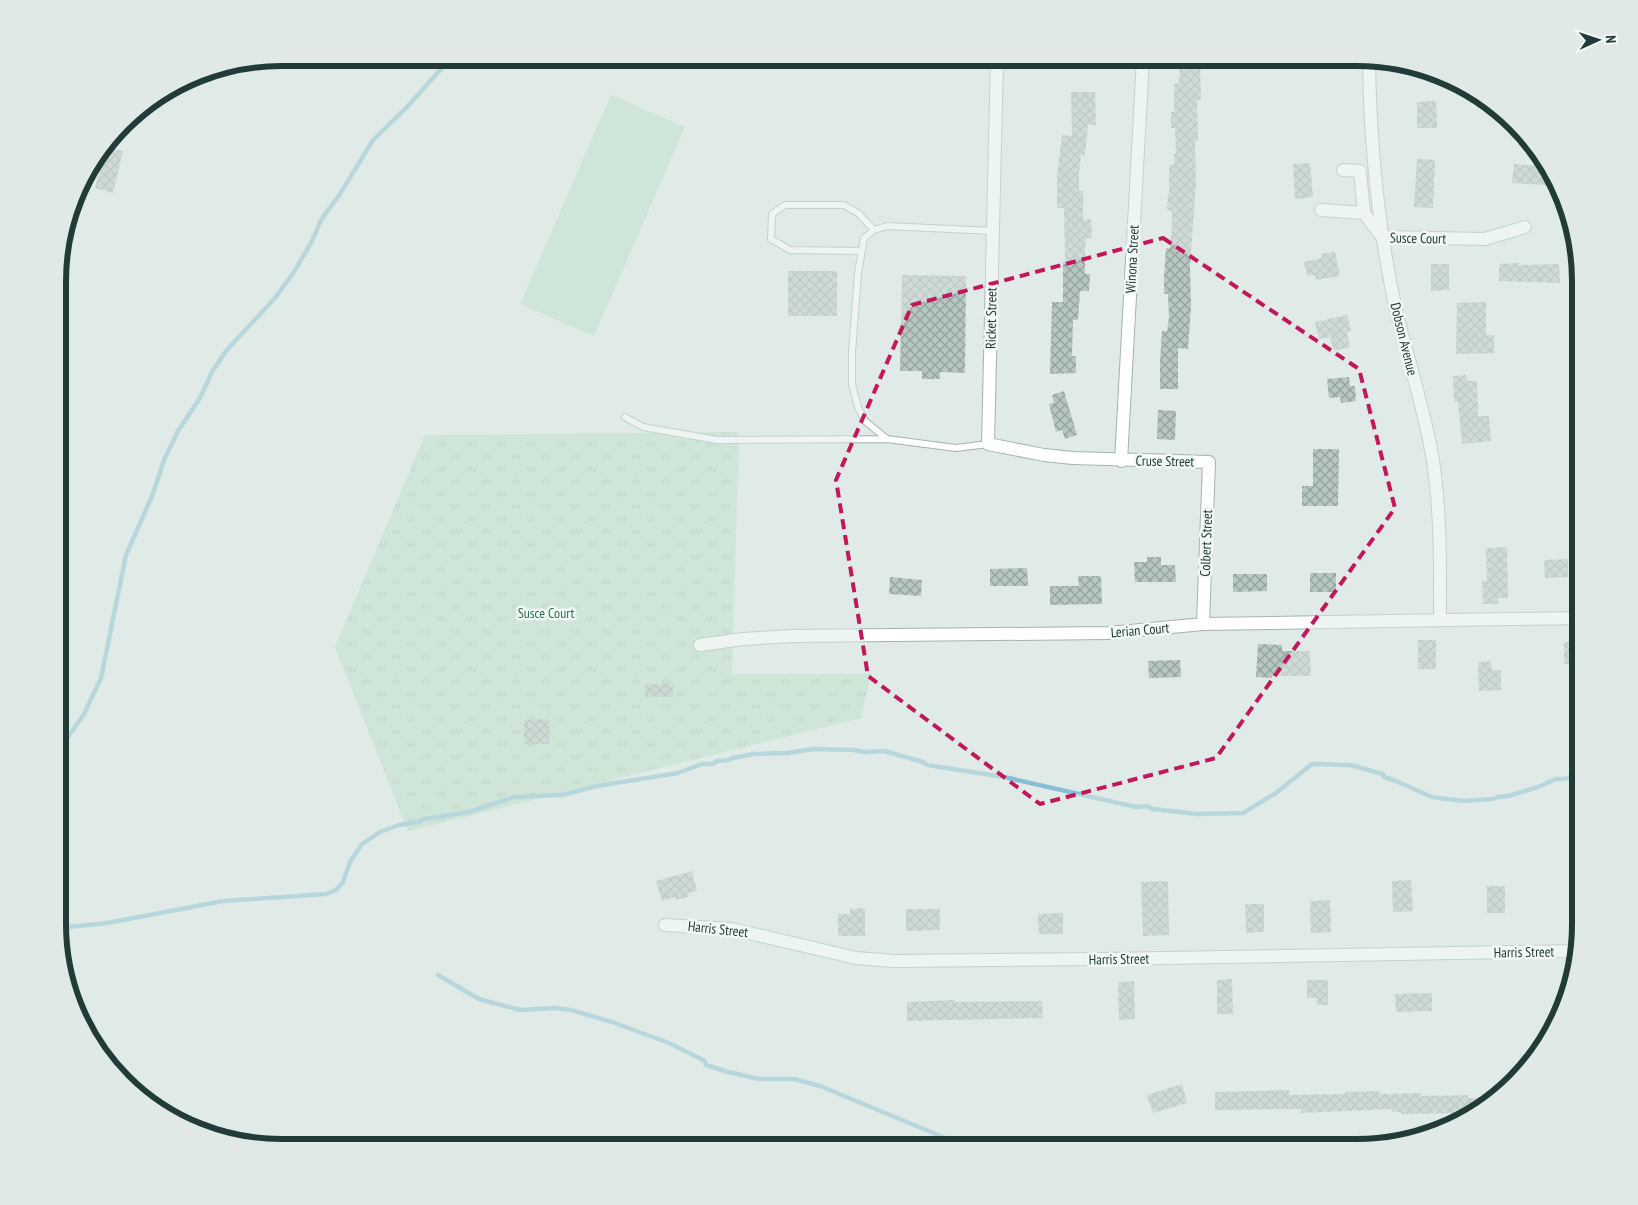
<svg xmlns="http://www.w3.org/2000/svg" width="1638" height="1205" viewBox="0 0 1638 1205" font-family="'PT Sans Narrow',sans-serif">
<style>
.grass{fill:#b9ddc6}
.park{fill:url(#park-tufts)}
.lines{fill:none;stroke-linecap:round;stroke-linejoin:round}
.stream{stroke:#88bed1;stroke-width:4.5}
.building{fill:url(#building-cross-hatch)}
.lane-casing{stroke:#a3b3b0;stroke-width:8}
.street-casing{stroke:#a3b3b0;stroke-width:14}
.lane{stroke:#fff;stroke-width:6}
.street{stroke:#fff;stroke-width:12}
.marked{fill:none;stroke:#c2185b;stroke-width:4;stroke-dasharray:10 6;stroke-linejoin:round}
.labels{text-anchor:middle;stroke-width:5;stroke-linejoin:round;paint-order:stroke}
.street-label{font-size:14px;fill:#213c38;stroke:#f1f8f5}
.park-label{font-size:14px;fill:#2b734e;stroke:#f1f8f5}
.rim{fill:none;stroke:#213c38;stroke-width:6}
</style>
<defs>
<pattern id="park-tufts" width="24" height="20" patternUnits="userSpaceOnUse" patternTransform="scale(1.25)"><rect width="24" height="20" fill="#b9ddc6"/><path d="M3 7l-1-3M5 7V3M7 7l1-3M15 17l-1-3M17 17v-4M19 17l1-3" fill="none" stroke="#9fbfab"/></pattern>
<pattern id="building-cross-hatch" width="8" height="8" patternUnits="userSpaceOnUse" patternTransform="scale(1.25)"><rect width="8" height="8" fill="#b6c6c1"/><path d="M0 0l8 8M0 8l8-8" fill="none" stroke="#94a29e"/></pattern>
</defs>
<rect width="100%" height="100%" fill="#e0ebe8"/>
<path class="grass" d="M 611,95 L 685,127 L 594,336 L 520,304 Z"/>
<path class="park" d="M 739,432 L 732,674 L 871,674 L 861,718 L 408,831 L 335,647 L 425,435 Z"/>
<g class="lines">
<path class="stream" d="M 59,750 L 84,714 L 101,678 L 126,555 L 153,494 L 164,460 L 178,431 L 200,398 L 212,372 L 226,351 L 275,298 L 294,272 L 312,241 L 321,220 L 340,194 L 373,140 L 406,108 L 451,58
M 59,928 L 107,923 L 223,901 L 326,894 L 336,890 L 343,882 L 350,862 L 362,844 L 380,832 L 399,825 L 419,822 L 424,819 L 469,812 L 514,797 L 562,795 L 597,786 L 678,773 L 702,764 L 713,764 L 717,761 L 728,760 L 733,758 L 753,754 L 788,753 L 813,749 L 854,750 L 864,752 L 884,751 L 923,762 L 927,765 L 1004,777 L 1136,807 L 1147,806 L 1152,809 L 1197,814 L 1243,813 L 1276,793 L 1312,764 L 1350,765 L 1383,774 L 1384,777 L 1396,781 L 1432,797 L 1463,801 L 1493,799 L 1498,797 L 1508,796 L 1538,787 L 1556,779 L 1565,779 L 1580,773
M 438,975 L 479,999 L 520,1010 L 555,1008 L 571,1010 L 612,1022 L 669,1043 L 705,1061 L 706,1065 L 728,1072 L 759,1079 L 794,1079 L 820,1086 L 967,1147"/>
</g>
<path class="building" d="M 1180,58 L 1200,58 L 1201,100 L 1197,100 L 1198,141 L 1195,141 L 1196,183 L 1190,266 L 1191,306 L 1188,349 L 1178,348 L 1178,389 L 1160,389 L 1160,361 L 1162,331 L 1167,331 L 1169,318 L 1168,294 L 1164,294 L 1164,277 L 1166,248 L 1170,249 L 1172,223 L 1172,211 L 1167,210 L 1168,194 L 1169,194 L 1169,165 L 1174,165 L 1174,154 L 1176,154 L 1175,128 L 1171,128 L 1171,112 L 1174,112 L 1174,84 L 1179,83 Z
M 1071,92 L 1095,92 L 1096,125 L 1088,125 L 1085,155 L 1081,155 L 1079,174 L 1079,191 L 1083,191 L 1083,220 L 1091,219 L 1092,238 L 1086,238 L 1085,249 L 1085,274 L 1090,274 L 1089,291 L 1080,291 L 1078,320 L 1073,320 L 1072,356 L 1076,356 L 1076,373 L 1050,374 L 1052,302 L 1063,302 L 1063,261 L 1065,261 L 1064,208 L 1057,208 L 1057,176 L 1062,135 L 1072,136 Z
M 1436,101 L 1437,128 L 1417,128 L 1417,102 Z
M 107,147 L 123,151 L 113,193 L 95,188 L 105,150 Z
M 1417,159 L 1435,160 L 1433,208 L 1414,207 Z
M 1310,163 L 1313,197 L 1295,199 L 1293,164 Z
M 1514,164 L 1544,166 L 1557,182 L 1559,186 L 1512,183 Z
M 1335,252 L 1340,276 L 1316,280 L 1315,275 L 1307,276 L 1304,262 L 1322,258 L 1321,254 Z
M 1519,263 L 1519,265 L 1559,264 L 1560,283 L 1499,281 L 1499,264 Z
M 1431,264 L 1449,264 L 1449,290 L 1431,291 Z
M 788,271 L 837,271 L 837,316 L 788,316 Z
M 902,275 L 966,276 L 965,373 L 940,372 L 940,379 L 922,379 L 922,371 L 900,371 Z
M 1486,302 L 1486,335 L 1494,335 L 1494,353 L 1456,354 L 1457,303 Z
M 1347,315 L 1351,331 L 1347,332 L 1350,347 L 1334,351 L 1330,337 L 1319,339 L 1315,322 Z
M 1466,375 L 1467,381 L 1477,381 L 1478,416 L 1489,416 L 1491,441 L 1462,444 L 1458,402 L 1454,402 L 1453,376 Z
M 1349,377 L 1350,386 L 1355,386 L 1356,401 L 1341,403 L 1340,397 L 1329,398 L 1327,379 Z
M 1064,391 L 1077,435 L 1065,439 L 1062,430 L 1056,432 L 1049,404 L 1054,403 L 1052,395 Z
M 1158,410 L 1176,411 L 1175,440 L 1157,439 Z
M 1313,449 L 1339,449 L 1338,506 L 1302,506 L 1302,486 L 1313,486 Z
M 1507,547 L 1508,598 L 1498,598 L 1498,604 L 1483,604 L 1482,581 L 1487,581 L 1486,548 Z
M 1147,557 L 1161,557 L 1161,565 L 1175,565 L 1176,582 L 1135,582 L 1134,562 L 1147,562 Z
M 1568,559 L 1568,577 L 1545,578 L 1544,560 Z
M 1027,568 L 1028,586 L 990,586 L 990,569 Z
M 1310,573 L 1336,573 L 1336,592 L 1310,592 Z
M 1233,574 L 1267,574 L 1267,591 L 1233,592 Z
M 1078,576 L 1101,576 L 1102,604 L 1050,605 L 1050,586 L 1079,586 Z
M 890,577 L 922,580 L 921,596 L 889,594 Z
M 1418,640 L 1436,640 L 1436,669 L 1418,669 Z
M 1580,641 L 1580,664 L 1564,664 L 1564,642 Z
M 1258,644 L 1282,645 L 1282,651 L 1310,651 L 1311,676 L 1272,676 L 1272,678 L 1256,677 Z
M 1180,660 L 1181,677 L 1149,678 L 1148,661 Z
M 1491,661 L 1492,671 L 1501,670 L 1501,690 L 1479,691 L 1478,662 Z
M 673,683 L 673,697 L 645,697 L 645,685 Z
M 549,719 L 549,744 L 524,744 L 524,720 Z
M 692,871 L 697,891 L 687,893 L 688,897 L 675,900 L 675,897 L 662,901 L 656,881 Z
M 1411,880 L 1413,911 L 1393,912 L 1392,881 Z
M 1168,881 L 1169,935 L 1143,936 L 1141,882 Z
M 1487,886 L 1505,886 L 1505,913 L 1487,913 Z
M 1330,900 L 1331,932 L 1311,933 L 1310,901 Z
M 1245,904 L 1264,904 L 1264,932 L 1246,933 Z
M 865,908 L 865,936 L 838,936 L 838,914 L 850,914 L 850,909 Z
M 906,909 L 940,909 L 940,930 L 906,931 Z
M 1063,913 L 1063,934 L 1039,934 L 1038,914 Z
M 1232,979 L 1233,1014 L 1217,1014 L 1217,980 Z
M 1307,980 L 1328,980 L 1328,1005 L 1317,1005 L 1317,998 L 1307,998 Z
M 1134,981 L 1135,1019 L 1119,1020 L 1118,982 Z
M 1432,993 L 1432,1011 L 1396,1012 L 1395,994 Z
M 955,1000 L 955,1002 L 1042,1001 L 1043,1018 L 907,1021 L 907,1002 Z
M 1182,1084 L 1187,1103 L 1153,1113 L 1147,1095 Z
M 1289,1090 L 1289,1095 L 1345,1094 L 1345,1092 L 1379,1091 L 1379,1094 L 1421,1093 L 1421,1096 L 1468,1095 L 1468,1098 L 1488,1098 L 1470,1113 L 1401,1114 L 1401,1112 L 1392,1112 L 1392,1109 L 1301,1113 L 1301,1109 L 1215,1110 L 1215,1092 Z"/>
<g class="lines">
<defs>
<path id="lane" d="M 862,251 L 790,250 L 771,239 L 772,214 L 785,205 L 844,205 L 858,213 L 874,230
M 625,417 L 643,427 L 717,440 L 887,439
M 988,444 L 956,448 L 887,439 L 865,421 L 858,407 L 852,384 L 852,352 L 858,273 L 864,238 L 874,230 L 887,226 L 993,231"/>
<path id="street" d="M 997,58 L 988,444 L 1044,455 L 1073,458 L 1209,462 L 1203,624
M 1369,58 C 1370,142 1378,228 1396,310 C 1408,361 1425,410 1433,461 C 1441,514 1440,567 1440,620
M 1343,170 L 1360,171 L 1364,213
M 1321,210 L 1364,213 L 1382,237 L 1485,239 L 1525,227
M 1121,461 L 1143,58
M 700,645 L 743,639 L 793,636 L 1109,633 L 1203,624 L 1580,618
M 665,925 L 732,929 L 856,958 L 894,961 L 1102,959 L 1578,951"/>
</defs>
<use href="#lane" class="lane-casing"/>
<use href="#street" class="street-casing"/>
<use href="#lane" class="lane"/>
<use href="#street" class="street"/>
</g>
<path d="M0 0H1638V1205H0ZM 1163,238 L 1359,369 L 1395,508 L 1216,758 L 1040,804 L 868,676 L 836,480 L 912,305 Z" fill="#e0ebe8" fill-opacity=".55" fill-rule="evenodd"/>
<path class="marked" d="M 1163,238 L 1359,369 L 1395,508 L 1216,758 L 1040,804 L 868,676 L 836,480 L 912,305 Z"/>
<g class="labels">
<g class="street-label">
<text transform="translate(1418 238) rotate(1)" y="5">Susce Court</text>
<text transform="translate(1132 259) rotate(-87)" y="5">Winona Street</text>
<text transform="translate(991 318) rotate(-89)" y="5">Ricket Street</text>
<text transform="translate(1404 339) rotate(76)" y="5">Dobson Avenue</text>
<text transform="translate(1165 461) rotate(1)" y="5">Cruse Street</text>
<text transform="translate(1206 543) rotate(-88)" y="5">Colbert Street</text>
<text transform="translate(1140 630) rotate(-5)" y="5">Lerian Court</text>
<text transform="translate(718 929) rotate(6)" y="5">Harris Street</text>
<text transform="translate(1524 952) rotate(-1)" y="5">Harris Street</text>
<text transform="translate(1119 959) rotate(-1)" y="5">Harris Street</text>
</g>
<g class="park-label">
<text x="546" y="618">Susce Court</text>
</g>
</g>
<path d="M0 0H1638V1205H0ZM281 66H1357A215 215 0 0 1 1572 281V924A215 215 0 0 1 1357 1139H281A215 215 0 0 1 66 924V281A215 215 0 0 1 281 66Z" fill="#e0e9e6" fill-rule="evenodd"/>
<path class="rim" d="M281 66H1357A215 215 0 0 1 1572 281V924A215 215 0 0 1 1357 1139H281A215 215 0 0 1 66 924V281A215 215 0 0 1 281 66Z"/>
<g transform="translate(1598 40) rotate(87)" stroke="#f1f8f5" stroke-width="4" paint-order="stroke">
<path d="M0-4L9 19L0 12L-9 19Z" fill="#213c38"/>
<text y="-8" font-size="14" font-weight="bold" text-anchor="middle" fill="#213c38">N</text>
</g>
</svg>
